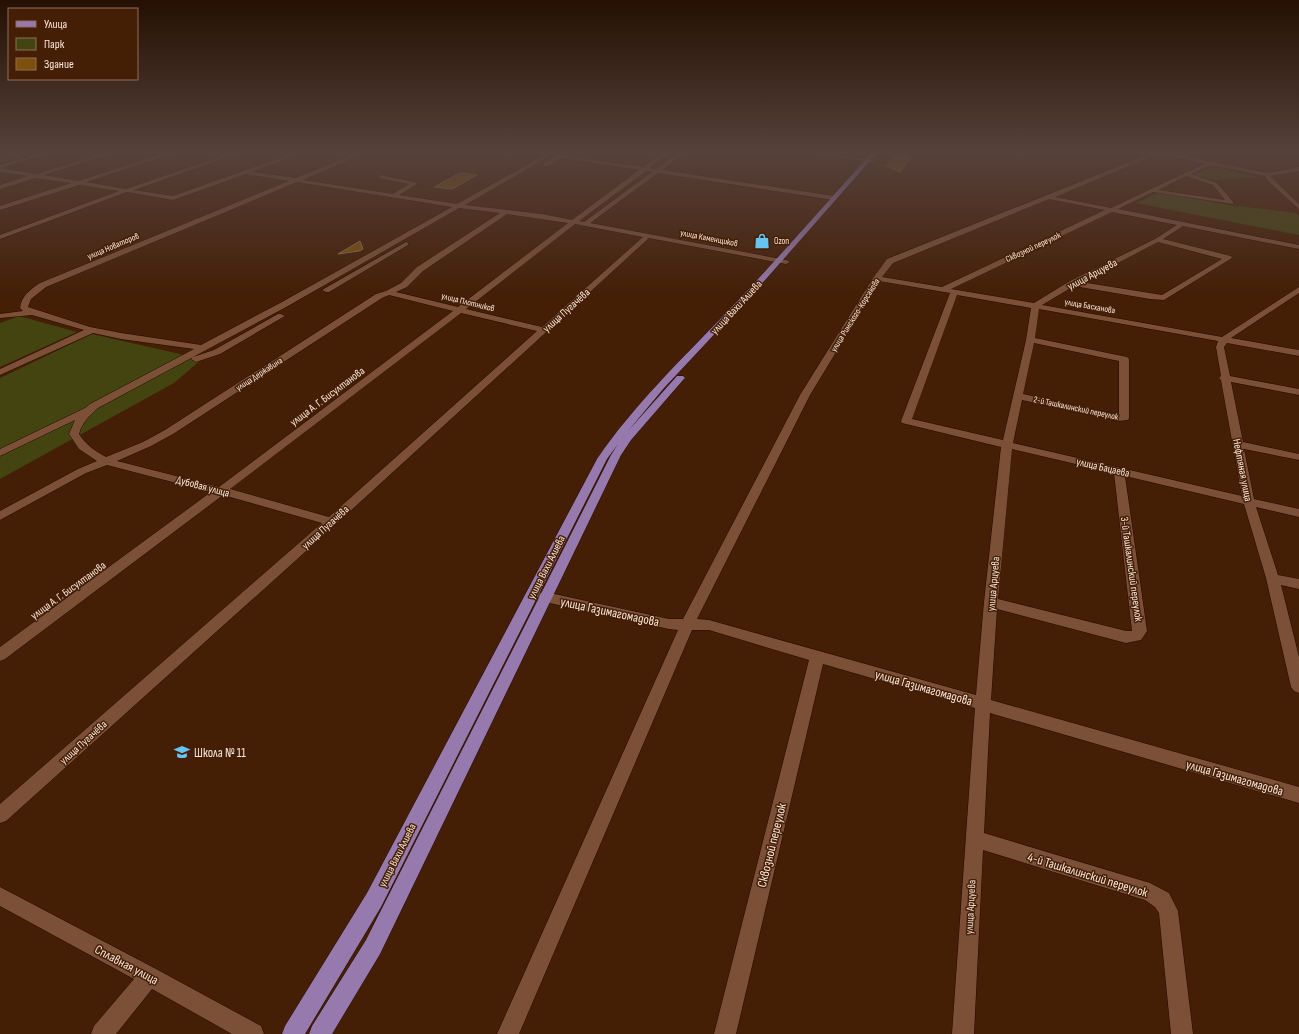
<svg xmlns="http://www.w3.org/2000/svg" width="1299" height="1034" viewBox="0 0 1299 1034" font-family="'Sofia Sans Condensed',sans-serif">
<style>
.green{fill:#434410}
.building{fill:#7d500b;stroke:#8f6e48}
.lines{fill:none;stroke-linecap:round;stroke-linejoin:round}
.minor-casing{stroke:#250900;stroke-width:1}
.major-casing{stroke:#250900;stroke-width:1}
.minor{fill:#7b5037;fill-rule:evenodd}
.major{fill:#967aad;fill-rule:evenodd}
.labels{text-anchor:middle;stroke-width:3;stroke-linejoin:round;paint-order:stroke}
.far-street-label{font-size:9px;fill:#fbe7db;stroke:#441e05}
.far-poi-label{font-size:9px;fill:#fbe7db;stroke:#441e05;text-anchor:start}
.street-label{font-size:11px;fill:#fbe7db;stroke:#441e05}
.near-street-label{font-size:13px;fill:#fbe7db;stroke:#441e05}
.near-poi-label{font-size:13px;fill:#fbe7db;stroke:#441e05;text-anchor:start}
</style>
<rect width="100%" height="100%" fill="#441e05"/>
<path class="green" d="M 0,153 L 34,153 L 0,163 Z
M 1212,167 L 1258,177 L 1215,180 L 1194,175 Z
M 1159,192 L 1238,207 L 1238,206 L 1296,213 L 1299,216 L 1299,235 L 1136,203 Z
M 19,316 L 77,332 L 0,367 L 0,323 Z
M 92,334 L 202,359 L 174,383 L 0,479 L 0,378 Z"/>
<path class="building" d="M 896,154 L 911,157 L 900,172 L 886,166 Z
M 460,173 L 477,175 L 452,189 L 434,187 Z
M 360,241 L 363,249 L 359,251 L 338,254 Z"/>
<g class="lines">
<defs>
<path id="minor" d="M 41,153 L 50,153 L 1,168 L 36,174 L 104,153 L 113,153 L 44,175 L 78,181 L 165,153 L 174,153 L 86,182 L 126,189 L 231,153 L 239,153 L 134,190 L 173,196 L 294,153 L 302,153 L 252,172 L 296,178 L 357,153 L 365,153 L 303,180 L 393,194 L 409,184 L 379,178 L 378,177 L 381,175 L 418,183 L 399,195 L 457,204 L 548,153 L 555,153 L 465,205 L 542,214 L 572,220 L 639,170 L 562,158 L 547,166 L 543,166 L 543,164 L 557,155 L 570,153 L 566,156 L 643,167 L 663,153 L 670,153 L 649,168 L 656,169 L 678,153 L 684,153 L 662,170 L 834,196 L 837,198 L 834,200 L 658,173 L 590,223 L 786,260 L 790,262 L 786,264 L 649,238 L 335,525 L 6,821 L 0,823 L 0,804 L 322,523 L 223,495 L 5,659 L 0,661 L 0,647 L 211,492 L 107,465 L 86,473 L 0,520 L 0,511 L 78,469 L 97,461 L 79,449 L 69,434 L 75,420 L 0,456 L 0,449 L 85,408 L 90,404 L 194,349 L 121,339 L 93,333 L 0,375 L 0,369 L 84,330 L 32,315 L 0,318 L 0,314 L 23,311 L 20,308 C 21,296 31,289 40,283 L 289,181 L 246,174 L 173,200 L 127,192 L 0,239 L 0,235 L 119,191 L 79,185 L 0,210 L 0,206 L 71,183 L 36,178 L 0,189 L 0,185 L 28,176 L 0,172 L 0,165 ZM 646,171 L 652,172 L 584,222 L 579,221 ZM 297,182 L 452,207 L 282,302 L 201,345 L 121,333 L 90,327 L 28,307 L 31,299 L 46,287 ZM 459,208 L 500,213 L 417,267 L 401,283 L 386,291 L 376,294 L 165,430 L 143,442 L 106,457 C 95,451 86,445 79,434 C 82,423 89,416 98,408 L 288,306 ZM 507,214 L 568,223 L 458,307 L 396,292 L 407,287 L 423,271 ZM 575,224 L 643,237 L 542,327 L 466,309 ZM 389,295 L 453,311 L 219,487 L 117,461 L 151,446 L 173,434 L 382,298 ZM 461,313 L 537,331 L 329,517 L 230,489 Z
M 811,153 L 826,153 L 877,161 L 874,163 Z
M 1152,153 L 1170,153 L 1267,173 L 1299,167 L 1299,171 L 1270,176 L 1299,204 L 1299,209 L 1267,180 L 1265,176 L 1211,165 L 1191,174 L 1217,183 L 1233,202 L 1233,204 L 1153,192 L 1118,209 L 1299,245 L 1299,249 L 1183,226 L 1163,239 L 1231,256 L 1232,258 L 1164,300 L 1150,299 L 1074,286 L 1042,305 L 1222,337 L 1299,287 L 1299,293 L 1231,338 L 1299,350 L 1299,356 L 1227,343 L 1224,347 L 1230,376 L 1299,389 L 1299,395 L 1231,382 L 1243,442 L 1299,454 L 1299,460 L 1244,449 L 1254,499 L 1299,509 L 1299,517 L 1256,507 L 1278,575 L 1299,579 L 1299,589 L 1281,585 L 1299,657 L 1299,693 L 1294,691 L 1291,687 L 1266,578 L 1244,504 L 1125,476 L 1147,631 L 1141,640 L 1126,643 L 997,609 L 991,700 L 1299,787 L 1299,803 L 990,713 L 984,833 L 1150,883 L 1169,893 L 1178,911 L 1193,1034 L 1171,1034 L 1159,913 L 1155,907 L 1145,900 L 983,850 L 974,1034 L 952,1034 L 975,708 L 823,664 L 736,1034 L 714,1034 L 809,660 L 709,630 L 692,630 L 519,1034 L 497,1034 L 678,630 L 669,629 L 545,602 L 540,601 L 538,597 L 540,593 L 545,592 L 669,619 L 683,619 L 800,395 L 873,278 L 887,259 ZM 1160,153 L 1204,164 L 1111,208 L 1055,197 ZM 1186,176 L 1213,185 L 1225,200 L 1158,190 ZM 1049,199 L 1105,210 L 942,287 L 882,277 L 893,263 ZM 1112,212 L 1177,225 L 1155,239 L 1070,281 L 1034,303 L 951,289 ZM 1158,242 L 1222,259 L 1162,295 L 1081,282 ZM 879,281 L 950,293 L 901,421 L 902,423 L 1001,447 L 984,602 L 976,695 L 709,620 L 697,619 L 810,395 ZM 957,295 L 1031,308 L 1026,340 L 1003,440 L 912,419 ZM 1039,309 L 1218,341 L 1216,347 L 1221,376 L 1219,378 L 1221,380 L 1242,496 L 1013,443 L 1022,400 L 1119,421 L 1128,420 L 1129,418 L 1129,359 L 1127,357 L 1035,338 ZM 1034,343 L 1119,361 L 1119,415 L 1023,394 ZM 1012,449 L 1114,473 L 1132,631 L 1126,631 L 998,599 Z
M 406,242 L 408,243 L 408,245 L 329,292 L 326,292 L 322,290 Z
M 278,314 L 281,314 L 285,316 L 220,354 L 196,362 L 191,359 L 193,357 L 214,350 Z
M 0,887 L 156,969 L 261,1026 L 264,1034 L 232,1034 L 152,989 L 116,1034 L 91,1034 L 94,1026 L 134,979 L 0,906 Z"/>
<path id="major" d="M 871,153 L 877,153 L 766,279 L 664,388 L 628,431 L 677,376 L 683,376 L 685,378 L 683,380 L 631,440 L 621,455 L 380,954 L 332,1034 L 309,1034 L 312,1026 L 366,940 L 611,455 L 618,444 L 607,459 L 381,907 L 305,1034 L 282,1034 L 285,1026 L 367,893 L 597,459 C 634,405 680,361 725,314 C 775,262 823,207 871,153 Z"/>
</defs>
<use href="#minor" class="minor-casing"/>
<use href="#major" class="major-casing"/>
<use href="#minor" class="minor"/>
<use href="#major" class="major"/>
</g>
<linearGradient id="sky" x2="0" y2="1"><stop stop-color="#251003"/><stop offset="0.51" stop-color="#56413b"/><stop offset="1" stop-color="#56413b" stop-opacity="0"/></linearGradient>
<rect width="1299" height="298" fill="url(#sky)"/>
<defs>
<symbol id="shop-bare" viewBox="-9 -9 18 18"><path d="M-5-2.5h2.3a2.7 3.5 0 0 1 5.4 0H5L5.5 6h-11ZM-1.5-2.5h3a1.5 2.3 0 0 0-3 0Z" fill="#67c4f0" stroke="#441e05" stroke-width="2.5" paint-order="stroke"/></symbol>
<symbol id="school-bare" viewBox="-9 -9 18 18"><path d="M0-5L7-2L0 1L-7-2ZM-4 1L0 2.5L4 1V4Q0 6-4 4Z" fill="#67c4f0" stroke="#441e05" stroke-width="2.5" paint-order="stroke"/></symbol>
</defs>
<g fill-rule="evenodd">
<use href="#shop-bare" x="751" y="230" width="22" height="22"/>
<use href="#school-bare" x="171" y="741" width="22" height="22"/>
</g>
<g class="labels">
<g class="far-street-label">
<text transform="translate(709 238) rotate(11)" y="3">улица Каменщиков</text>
<text transform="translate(113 246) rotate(-23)" y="3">улица Новаторов</text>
<text transform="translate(1033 247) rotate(-25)" y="3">Сквозной переулок</text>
<text transform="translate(468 302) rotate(14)" y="3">улица Плотников</text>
<text transform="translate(1090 306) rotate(10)" y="3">улица Басханова</text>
<text transform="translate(855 315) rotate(-58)" y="3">улица Римского-Корсакова</text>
<text transform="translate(259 374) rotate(-33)" y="3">улица Державина</text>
<text transform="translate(1076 408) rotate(12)" y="3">2-й Ташкалинский переулок</text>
</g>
<g class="far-poi-label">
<text x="774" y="244">Ozon</text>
</g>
<g class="street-label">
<text transform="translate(1092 274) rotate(-28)" y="4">улица Арцуева</text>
<text transform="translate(736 307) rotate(-47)" y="4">улица Вахи Алиева</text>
<text transform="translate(566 310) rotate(-42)" y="4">улица Пугачёва</text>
<text transform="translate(327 396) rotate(-37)" y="4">улица А. Г. Бисултанова</text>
<text transform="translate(1103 467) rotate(13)" y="4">улица Бацаева</text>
<text transform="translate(1243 470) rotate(79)" y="4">Нефтяная улица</text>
<text transform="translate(203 486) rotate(15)" y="4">Дубовая улица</text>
<text transform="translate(325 527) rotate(-42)" y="4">улица Пугачёва</text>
<text transform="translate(546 567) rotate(-63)" y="4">улица Вахи Алиева</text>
<text transform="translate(1132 569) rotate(82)" y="4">3-й Ташкалинский переулок</text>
<text transform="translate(993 584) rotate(-85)" y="4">улица Арцуева</text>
<text transform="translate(68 590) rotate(-36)" y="4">улица А. Г. Бисултанова</text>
<text transform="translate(83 742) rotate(-42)" y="4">улица Пугачёва</text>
<text transform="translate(397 855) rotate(-63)" y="4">улица Вахи Алиева</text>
<text transform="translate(970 907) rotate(-87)" y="4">улица Арцуева</text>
</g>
<g class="near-street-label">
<text transform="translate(610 611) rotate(12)" y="5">улица Газимагомадова</text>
<text transform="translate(924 687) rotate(16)" y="5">улица Газимагомадова</text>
<text transform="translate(1235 777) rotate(16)" y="5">улица Газимагомадова</text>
<text transform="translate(771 845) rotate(-76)" y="5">Сквозной переулок</text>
<text transform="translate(1088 874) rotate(17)" y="5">4-й Ташкалинский переулок</text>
<text transform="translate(127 964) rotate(28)" y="5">Сплавная улица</text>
</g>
<g class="near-poi-label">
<text x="194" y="757">Школа № 11</text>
</g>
</g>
<rect x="8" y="8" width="130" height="72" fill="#441e05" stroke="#8d6e5b"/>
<rect x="16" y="21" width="20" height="6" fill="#967aad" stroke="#8d6e5b"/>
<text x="44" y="28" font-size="12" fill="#fbe7db">Улица</text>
<rect x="16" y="38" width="20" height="12" fill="#434410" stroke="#8d6e5b"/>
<text x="44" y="48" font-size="12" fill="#fbe7db">Парк</text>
<rect x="16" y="58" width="20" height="12" fill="#7d500b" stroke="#8d6e5b"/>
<text x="44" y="68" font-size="12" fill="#fbe7db">Здание</text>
</svg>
